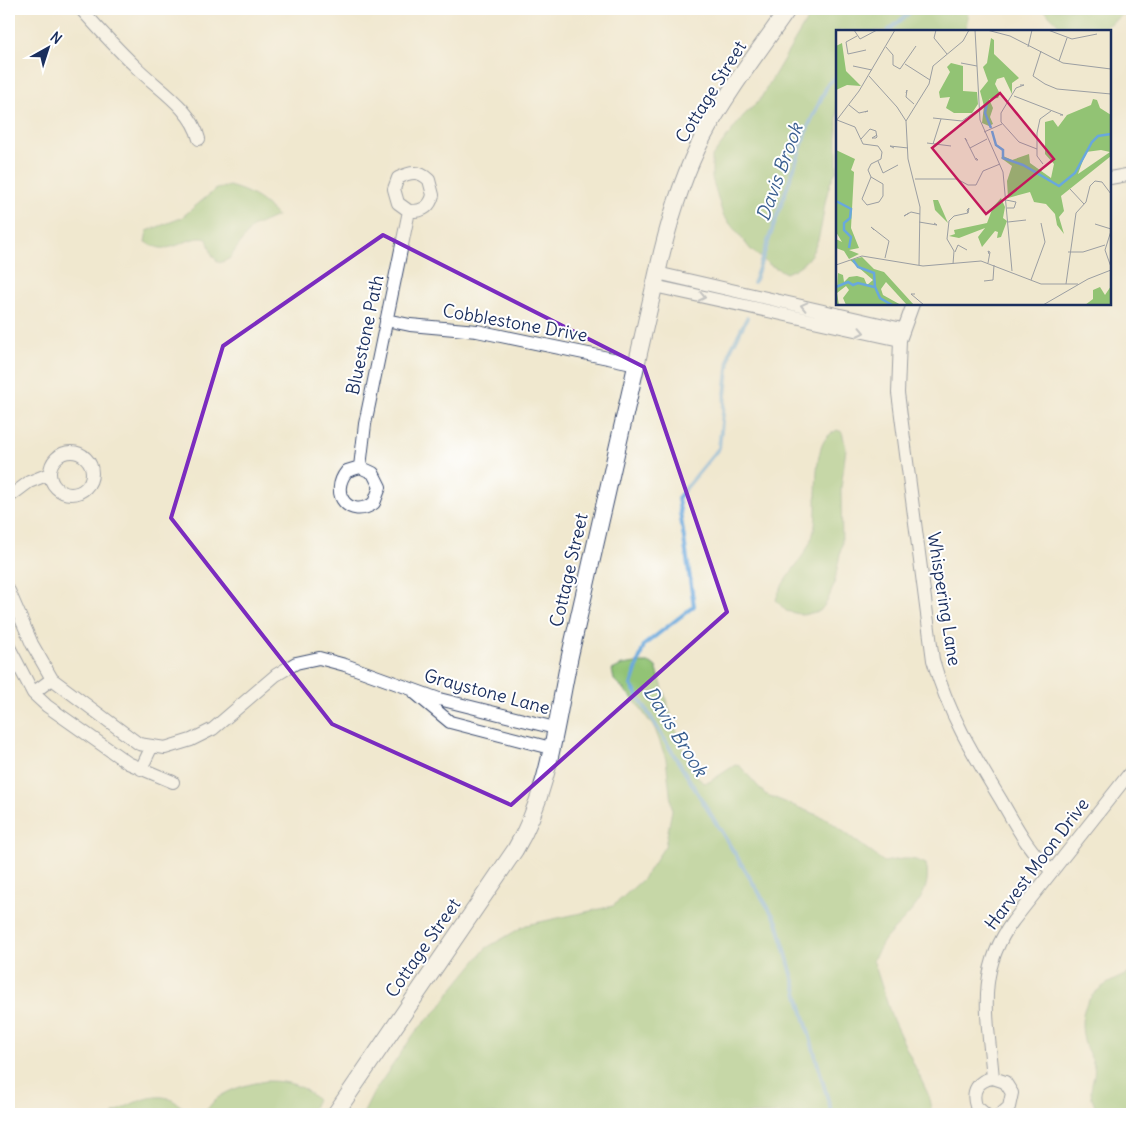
<svg xmlns="http://www.w3.org/2000/svg" width="1141" height="1123" viewBox="0 0 1141 1123" font-family="Delius,sans-serif">
<style>
.green{fill:#92c374;stroke:#567969}
.lines{fill:none;stroke-linecap:round;stroke-linejoin:round}
.stream{stroke:#69a8dc;stroke-width:4}
.minor-casing{stroke:#3b4b6f;stroke-width:14}
.tertiary-casing{stroke:#3b4b6f;stroke-width:18}
.minor{stroke:#fff;stroke-width:12}
.tertiary{stroke:#fff;stroke-width:16}
.oneway{stroke:#8d97ae}
.marked{fill:none;stroke:#7b2cbf;stroke-width:4;stroke-linejoin:round}
.labels{text-anchor:middle;stroke-width:4;stroke-linejoin:round;paint-order:stroke}
.street-label{font-size:18px;fill:#1b2f5e;stroke:#fff}
.water-label{font-size:19px;font-style:italic;fill:#3a5f90;stroke:#fff}
.inset-river{fill:none;stroke:#69a8dc;stroke-width:2.5}
.inset-road{fill:none;stroke:#9b9ea2;stroke-width:1}
.view{fill:#c2185b;fill-opacity:0.15;stroke:#c2185b;stroke-width:2.5}
.inset-edge{fill:none;stroke:#1b2f5e;stroke-width:2.5}
</style>
<rect width="100%" height="100%" fill="#fff"/>
<filter id="ink" filterUnits="userSpaceOnUse"><feTurbulence type="fractalNoise" baseFrequency=".02" numOctaves="2"/><feDisplacementMap in="SourceGraphic" scale="10" xChannelSelector="R" yChannelSelector="G"/><feConvolveMatrix kernelMatrix="1 2 1 2 8 2 1 2 1" color-interpolation-filters="sRGB"/></filter>
<filter id="wash" filterUnits="userSpaceOnUse"><feTurbulence type="fractalNoise" baseFrequency=".0096" numOctaves="4" result="noise"/><feDisplacementMap in="SourceGraphic" scale="20" xChannelSelector="R" yChannelSelector="G"/><feGaussianBlur stdDeviation="1.12" result="paint"/><feColorMatrix in="noise" values="0 0 0 0 0 0 0 0 0 0 0 0 0 0 0 0 0 1.4 0 .05"/><feComposite in="paint" operator="in"/></filter>
<g filter="url(#wash)">
<rect width="100%" height="100%" fill="#f0e8cf"/>
<path class="green" d="M 818,9 L 968,9 L 966,31 L 837,31 L 837,170 C 814,204 834,256 786,273 L 770,265 L 751,250 L 723,215 L 712,178 L 712,157 L 743,116 L 759,101 L 805,23 Z
M 1043,9 L 1131,9 L 1099,31 L 1065,31 Z
M 229,186 C 248,191 265,200 277,216 L 252,227 L 229,259 L 219,263 L 212,255 L 207,239 C 191,234 178,250 160,248 C 155,247 149,244 145,242 L 147,231 L 181,218 L 216,189 Z
M 837,430 L 842,432 L 846,448 L 841,489 L 842,544 L 834,585 L 827,602 L 820,611 L 803,615 L 786,611 L 776,600 C 784,572 810,558 815,525 C 818,503 812,453 827,437 C 829,434 834,432 837,430 Z
M 636,663 L 651,663 L 656,667 C 668,700 680,758 703,783 L 709,782 L 735,765 L 740,766 L 765,794 L 827,819 L 884,862 C 900,859 911,856 926,864 C 934,895 907,915 888,936 C 881,943 879,952 873,959 L 892,1018 L 928,1094 L 932,1114 L 363,1114 L 374,1092 L 416,1031 L 441,1006 L 450,992 L 486,948 L 526,925 L 613,906 L 643,879 L 665,846 L 672,810 L 666,759 L 655,729 L 634,700 L 614,680 L 612,670 L 622,665 Z
M 1132,972 L 1132,1114 L 1098,1114 C 1096,1108 1091,1099 1091,1092 C 1091,1083 1096,1075 1094,1066 C 1092,1057 1086,1050 1084,1041 C 1075,999 1098,986 1132,972 Z
M 266,1081 C 287,1081 302,1084 317,1100 L 310,1114 L 113,1114 C 128,1105 150,1093 168,1098 C 179,1102 186,1114 199,1113 C 208,1112 210,1104 216,1099 C 231,1088 249,1084 266,1081 Z"/>
<g class="lines">
<path class="stream" d="M 888,31 L 914,9
M 754,282 L 808,127 L 828,84 L 837,76
M 747,318 L 730,351 L 719,448 L 678,498 L 694,606 L 644,645 L 631,685 L 777,922 L 832,1114"/>
</g>
</g>
<g filter="url(#ink)">
<g class="lines">
<defs>
<path id="minor" d="M 81,9 C 98,28 115,47 134,65 C 156,88 191,107 199,139
M 1110,178 L 1132,174
M 657,273 L 902,329
M 654,286 L 900,340
M 913,304 L 900,340 L 898,393 L 933,660 C 948,713 973,754 1001,800 C 1016,826 1029,852 1052,871
M 386,320 L 410,325 L 477,331 L 637,364
M50 473a21 21 0 1 1 42 0a21 21 0 1 1-42 0Z
M 360,467 L 373,473 L 380,487 L 374,503 C 350,520 328,494 347,471 L 360,467 L 365,424 L 409,211 C 422,212 430,207 433,195 L 429,180 C 419,170 410,172 398,178 L 394,189 L 398,203 L 409,211
M 9,497 L 29,482 L 49,474
M 9,591 L 32,644 L 52,679 L 139,744 L 165,748 L 191,740 L 213,729 L 276,675 L 296,663 L 319,658 L 345,665 L 439,699 L 555,728
M 9,647 L 33,693 L 47,706 L 128,763 L 173,782
M 33,693 L 52,679
M 415,693 L 450,722 L 551,748
M 141,769 L 152,746
M 993,1078 C 988,1019 975,972 1013,921 L 1132,770
M 985,1114 L 976,1106 C 971,1091 978,1080 993,1078 L 1005,1082 L 1012,1093 L 1009,1107 L 1001,1114"/>
<path id="tertiary" d="M 335,1114 L 515,850 C 551,790 556,718 571,651 C 601,517 632,385 662,252 C 672,212 684,173 703,137 C 727,92 759,51 788,9"/>
</defs>
<use href="#minor" class="minor-casing"/>
<use href="#tertiary" class="tertiary-casing"/>
<use href="#minor" class="minor"/>
<use href="#tertiary" class="tertiary"/>
</g>
<defs><path id="oneway-chevron" d="M-2-3.5L2.5 0L-2 3.5" fill="none" stroke-width="1.6" stroke-linecap="round" stroke-linejoin="round" transform="scale(1.25)"/></defs>
<g class="oneway">
<use href="#oneway-chevron" transform="translate(702 297) rotate(12)"/>
<use href="#oneway-chevron" transform="translate(804 306) rotate(-167)"/>
<use href="#oneway-chevron" transform="translate(861 332) rotate(12)"/>
</g>
</g>
<path d="M0 0H1141V1123H0ZM 383,235 L 644,367 L 727,612 L 511,805 L 332,724 L 171,518 L 223,346 Z" fill="#f0e8cf" fill-opacity=".55" fill-rule="evenodd"/>
<path class="marked" d="M 383,235 L 644,367 L 727,612 L 511,805 L 332,724 L 171,518 L 223,346 Z"/>
<g class="labels">
<g class="street-label">
<text transform="translate(711 92) rotate(-58)" y="6">Cottage Street</text>
<text transform="translate(515 323) rotate(10)" y="6">Cobblestone Drive</text>
<text transform="translate(365 335) rotate(-78)" y="6">Bluestone Path</text>
<text transform="translate(569 570) rotate(-77)" y="6">Cottage Street</text>
<text transform="translate(944 599) rotate(81)" y="6">Whispering Lane</text>
<text transform="translate(487 692) rotate(15)" y="6">Graystone Lane</text>
<text transform="translate(1037 864) rotate(-53)" y="6">Harvest Moon Drive</text>
<text transform="translate(423 948) rotate(-55)" y="6">Cottage Street</text>
</g>
<g class="water-label">
<text transform="translate(779 172) rotate(-70)" y="7">Davis Brook</text>
<text transform="translate(676 731) rotate(58)" y="7">Davis Brook</text>
</g>
</g>
<g transform="translate(836 30)">
<rect width="275" height="275" fill="#f0e8cf"/>
<path d="M 155,8 L 158,10 L 158,24 L 183,48 L 176,53 L 176,64 L 168,47 L 161,49 L 159,54 L 164,64 L 162,68 L 153,69 L 157,78 L 154,87 L 157,94 L 153,96 L 146,93 L 148,76 L 144,61 L 152,51 L 147,37 L 151,33 ZM 6,13 L 10,41 L 25,56 L 11,55 L 0,60 L 0,16 ZM 115,33 L 127,36 L 127,61 L 141,62 L 142,74 L 136,83 L 118,83 L 110,78 L 114,67 L 104,68 L 103,62 L 114,42 L 111,37 ZM 257,69 L 261,70 L 264,78 L 275,85 L 275,126 L 225,166 L 228,181 L 223,187 L 228,204 L 221,195 L 219,184 L 210,174 L 198,172 L 194,162 L 172,168 L 171,151 L 176,136 L 165,128 L 167,126 L 176,130 L 193,124 L 194,133 L 215,148 L 218,134 L 209,124 L 209,92 L 217,90 L 222,97 L 231,85 L 255,75 ZM 265,120 L 274,122 L 242,144 L 250,122 ZM 0,120 L 19,129 L 15,140 L 18,142 L 15,198 L 23,218 L 13,220 L 23,224 L 13,229 L 8,221 L 0,218 L 0,209 L 6,212 L 0,202 ZM 165,168 L 169,177 L 167,188 L 171,191 L 165,207 L 161,208 L 162,202 L 159,201 L 146,217 L 142,207 L 149,198 L 123,208 L 113,206 L 119,204 L 118,200 L 151,193 L 157,177 ZM 97,170 L 102,170 L 112,193 L 99,180 ZM 26,227 L 38,239 L 48,242 L 78,275 L 71,275 L 50,252 L 45,259 L 47,265 L 65,275 L 10,275 L 7,268 L 13,260 L 10,256 L 1,263 L 3,275 L 0,275 L 2,243 L 7,245 L 8,252 L 13,247 L 21,246 L 28,248 L 31,255 L 37,250 L 14,230 ZM 275,256 L 275,275 L 249,275 L 257,269 L 257,260 L 264,257 L 269,265 Z" fill="#92c374" fill-rule="evenodd"/>
<path class="inset-river" d="M 151,73 L 149,83 L 155,98M 156,101 L 160,115 L 167,120 L 167,128 L 187,135 L 223,156 L 239,143 L 256,112 L 262,106 L 275,104M 0,171 L 15,179 L 14,188 L 8,193 L 8,200 L 15,207 L 13,218M 17,230 L 22,237 L 38,243 L 39,257 L 44,268 L 56,275M 0,257 L 12,252 L 17,255 L 22,253 L 38,257"/>
<path class="inset-road" d="M 18,0 L 24,9 L 41,0M 100,0 L 98,8 L 111,24M 139,0 L 144,90 L 167,142 L 176,241M 151,0 L 174,6 L 227,33 L 275,39M 212,0 L 236,9 L 261,4M 21,6 L 10,12 L 12,24 L 30,20M 50,17 L 57,25 L 57,35 L 64,39 L 80,16M 192,17 L 196,0M 205,21 L 197,46 L 209,54 L 221,59 L 275,64M 223,31 L 231,8M 125,33 L 141,36M 69,34 L 94,50M 17,36 L 36,40M 33,46 L 61,77 L 70,91 L 72,129 L 84,177 L 83,235M 184,55 L 188,55 L 180,58 L 165,83 L 165,92 L 183,112 L 201,119M 70,63 L 71,60 L 70,67 L 78,74M 178,66 L 227,85 L 224,85M 13,75 L 23,83 L 32,81 L 29,82M 97,88 L 126,91 L 143,79M 1,90 L 19,97 L 27,114 L 42,116 L 46,122 L 45,129 L 35,134 L 32,140 L 35,147 L 47,154 L 47,166 L 43,172 L 31,175 L 26,169 L 35,147M 0,91 L 23,61 L 59,0M 70,91 L 93,54 L 97,36 L 127,11 L 133,0M 148,102 L 166,94M 25,109 L 34,99 L 40,101 L 40,102 L 41,107 L 40,108 L 36,108 L 41,105M 131,111 L 129,108 L 140,130 L 142,130 L 140,128M 91,113 L 115,116M 97,114 L 105,89M 58,118 L 54,116 L 72,118M 134,118 L 151,109M 42,131 L 47,143 L 62,135M 207,134 L 201,126 L 201,103 L 204,89 L 215,81M 79,149 L 121,149 L 132,155 L 140,155 L 147,141 L 164,134M 234,159 L 248,174M 170,170 L 180,172 L 178,178 L 171,178M 73,183 L 68,186 L 75,182 L 84,184M 83,192 L 101,195 L 98,193M 172,192 L 190,190M 259,194 L 275,199M 38,200 L 35,197 L 53,211 L 49,228M 275,201 L 269,220 L 275,237M 119,222 L 122,215 L 131,220M 232,222 L 247,222 L 269,215M 152,233 L 154,222 L 152,221 L 153,224M 117,234 L 118,221 L 111,209 L 113,191 L 118,186 L 132,183 L 133,178 L 131,180 L 132,183M 0,235 L 26,226 L 87,236 L 145,231 L 205,254 L 242,254M 195,250 L 209,212 L 205,193M 148,251 L 157,250 L 158,235M 230,254 L 240,183 L 250,172 L 254,156 L 259,151 L 266,152 L 275,164M 79,264 L 75,264 L 88,275M 207,275 L 252,249 L 275,240"/>
<path class="view" d="M 164,63 L 218,129 L 150,184 L 96,118 Z"/>
<rect width="275" height="275" class="inset-edge"/>
</g>
<rect width="1141" height="1123" fill="none" stroke="#fff" stroke-width="30"/>
<g transform="translate(48 48) rotate(39)" stroke="#ffffff" stroke-width="4" paint-order="stroke">
<path d="M0-4L9 19L0 12L-9 19Z" fill="#1b2f5e"/>
<text y="-8" font-size="14" font-weight="bold" text-anchor="middle" fill="#1b2f5e">N</text>
</g>
</svg>
